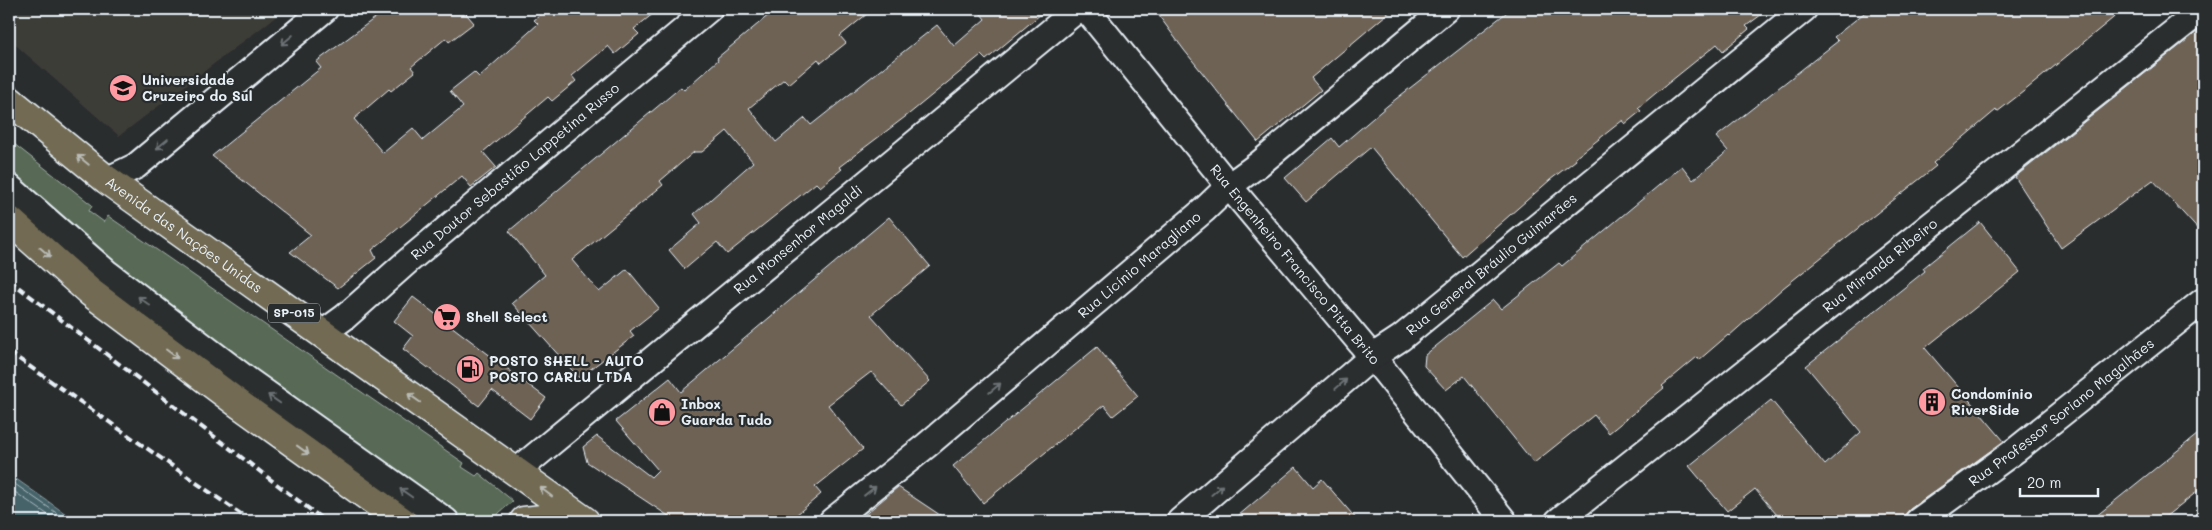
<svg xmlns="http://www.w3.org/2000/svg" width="2212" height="530" viewBox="0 0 2212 530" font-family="Mali,sans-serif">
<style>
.built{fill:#3e3d39}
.green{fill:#586b56;stroke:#a0aea7}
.water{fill:#47646b;stroke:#879ca3}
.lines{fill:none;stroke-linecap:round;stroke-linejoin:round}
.shore{stroke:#a8b9c0;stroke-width:1}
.building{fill:#6e6254;stroke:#e8f1f8}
.street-casing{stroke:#e8f1f8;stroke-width:29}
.highway-casing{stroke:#e8f1f8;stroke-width:31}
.street{stroke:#2a2d2e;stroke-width:25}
.highway{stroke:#726b52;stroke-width:28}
.rail{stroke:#e8f1f8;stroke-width:4;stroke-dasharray:8 4;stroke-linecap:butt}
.oneway{stroke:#6c7275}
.oneway2{stroke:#b9bbb6}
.labels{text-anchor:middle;stroke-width:4.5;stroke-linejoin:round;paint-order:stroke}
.shield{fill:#2a2d2e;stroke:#afb6bb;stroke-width:1}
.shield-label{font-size:12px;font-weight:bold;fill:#e8f1f8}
.poi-label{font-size:14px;font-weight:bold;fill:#e8f1f8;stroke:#2a2d2e;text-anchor:start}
.street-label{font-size:14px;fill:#e8f1f8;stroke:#2a2d2e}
</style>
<rect width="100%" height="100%" fill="#2a2d2e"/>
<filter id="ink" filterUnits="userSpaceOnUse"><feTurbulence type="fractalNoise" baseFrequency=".02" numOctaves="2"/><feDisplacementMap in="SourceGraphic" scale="10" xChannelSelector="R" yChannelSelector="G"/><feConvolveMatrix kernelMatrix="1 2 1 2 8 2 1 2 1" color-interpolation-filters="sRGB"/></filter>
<g filter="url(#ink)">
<path class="built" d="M 9,9 L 286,9 L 119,136 L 9,39 Z"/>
<path class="green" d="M 9,140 L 92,205 L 89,211 L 104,222 L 108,216 L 464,463 L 462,467 L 476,476 L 479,473 L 513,501 L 499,513 L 494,521 L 459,521 L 395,477 L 9,183 Z"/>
<path class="water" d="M 9,474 L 76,521 L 9,521 Z"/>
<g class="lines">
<path class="shore" d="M 9,480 L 68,521
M 9,488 L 57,521"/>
</g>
<path class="building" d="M 387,9 L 462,9 L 474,23 L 449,42 L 446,38 L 411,67 L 415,72 L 391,91 L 389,89 L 354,119 L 383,153 L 413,128 L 423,140 L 463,107 L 450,91 L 474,72 L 479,77 L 538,24 L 534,20 L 548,9 L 659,9 L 634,29 L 639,34 L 615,54 L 608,46 L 572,76 L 576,81 L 552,101 L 548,97 L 483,152 L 496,167 L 471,187 L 462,176 L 372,250 L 376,258 L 338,288 L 290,252 L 311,235 L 212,156 L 321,68 L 316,62 Z
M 776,9 L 873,9 L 840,36 L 846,43 L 821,63 L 818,59 L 789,84 L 784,79 L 749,108 L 776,142 L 805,118 L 811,125 L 937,25 L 954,46 L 985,19 L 977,9 L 1047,9 L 986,60 L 981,55 L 909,114 L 839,167 L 842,169 L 820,187 L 816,183 L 727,254 L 717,242 L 685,269 L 669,250 L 701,223 L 694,214 L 753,162 L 727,131 L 702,152 L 694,152 L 660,181 L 663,185 L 572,260 L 599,292 L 627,269 L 659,308 L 630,331 L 634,336 L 579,378 L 512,303 L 545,275 L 509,231 L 681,87 L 684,90 L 718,60 L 717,58 Z
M 1154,9 L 1393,9 L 1311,78 L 1321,90 L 1258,142 L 1184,50 Z
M 1511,9 L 1769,9 L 1746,26 L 1749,29 L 1723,51 L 1717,44 L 1656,93 L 1638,108 L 1641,111 L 1625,124 L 1623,120 L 1575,158 L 1576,160 L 1550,180 L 1462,257 L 1371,147 L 1306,202 L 1285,178 L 1332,138 L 1339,147 L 1387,106 Z
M 1869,9 L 2124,9 L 2028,88 L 1997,112 L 1996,110 L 1933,163 L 1936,166 L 1783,288 L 1729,336 L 1728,335 L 1699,360 L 1697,357 L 1662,386 L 1664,388 L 1609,433 L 1594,415 L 1534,463 L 1464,376 L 1446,390 L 1424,366 L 1425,355 L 1493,300 L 1501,309 L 1559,263 L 1562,266 L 1682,166 L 1693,180 L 1728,151 L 1716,137 L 1838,41 L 1834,37 Z
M 2203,27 L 2203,235 L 2153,180 L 2061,248 L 2015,177 Z
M 889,217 L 930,266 L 871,315 L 930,381 L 901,405 L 871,372 L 828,405 L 863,449 L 815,487 L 821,494 L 789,521 L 676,521 L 587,462 L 583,447 L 597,436 L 651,477 L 658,470 L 616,421 L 670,378 L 681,392 Z
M 1980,222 L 2020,272 L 1925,348 L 2004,441 L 1910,509 L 1899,521 L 1782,521 L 1755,489 L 1727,511 L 1689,466 L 1771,400 L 1825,465 L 1861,432 L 1806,366 L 1925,271 L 1923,268 Z
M 413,297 L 546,398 L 530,419 L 492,390 L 479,406 L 403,349 L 413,336 L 394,321 Z
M 1097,347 L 1138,396 L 1113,416 L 1104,405 L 983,503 L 953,466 Z
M 2203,430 L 2203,487 L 2160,521 L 2090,521 Z
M 1296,467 L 1313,487 L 1322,479 L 1358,521 L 1232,521 Z
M 898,487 L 949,521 L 857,521 Z"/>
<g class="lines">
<defs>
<g id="street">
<path id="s1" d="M 1086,9 L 1229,186 L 1384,371 L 1504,521"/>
<path d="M 107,180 L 136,166 L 325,9"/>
<path d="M 9,187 L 106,272 L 249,381 L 446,521"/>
<path id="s2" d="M 323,333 L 345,317 L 408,261 L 709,9"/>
<path id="s3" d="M 517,471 L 1078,9"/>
<path id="s4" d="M 832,521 L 927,445 L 1204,210 L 1229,186 L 1259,164 L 1446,9"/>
<path id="s5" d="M 1180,521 L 1372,357 L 1401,338 L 1804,9"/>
<path id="s6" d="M 1558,521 L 2203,9"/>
<path id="s7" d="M 1918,521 L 2016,450 L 2203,301"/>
</g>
<g id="highway">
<path id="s8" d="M 9,100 L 107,180 L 585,521"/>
<path d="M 9,220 L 90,292 L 235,401 L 402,521"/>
<path d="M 524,521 L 552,518 L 562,521"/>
</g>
</defs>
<use href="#street" class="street-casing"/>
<use href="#highway" class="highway-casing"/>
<use href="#street" class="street"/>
<use href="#highway" class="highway"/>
<path class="rail" d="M 9,280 L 325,521
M 9,352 L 251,521"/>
</g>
<defs><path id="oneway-shaft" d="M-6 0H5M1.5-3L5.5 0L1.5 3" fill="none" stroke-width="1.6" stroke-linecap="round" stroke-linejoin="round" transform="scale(1.25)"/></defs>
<g class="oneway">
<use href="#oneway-shaft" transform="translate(287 40) rotate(140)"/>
<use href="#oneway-shaft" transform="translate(162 144) rotate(140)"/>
<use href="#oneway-shaft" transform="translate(144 301) rotate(-143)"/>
<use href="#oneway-shaft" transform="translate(1341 384) rotate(-41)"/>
<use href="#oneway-shaft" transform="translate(995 388) rotate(-40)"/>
<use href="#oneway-shaft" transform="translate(274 399) rotate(-145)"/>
<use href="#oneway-shaft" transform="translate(1217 490) rotate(-41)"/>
<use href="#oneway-shaft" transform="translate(870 491) rotate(-38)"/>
<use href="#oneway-shaft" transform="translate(406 493) rotate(-145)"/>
</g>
<g class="oneway2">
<use href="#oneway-shaft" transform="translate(83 160) rotate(-141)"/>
<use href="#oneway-shaft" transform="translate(45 252) rotate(41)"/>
<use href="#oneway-shaft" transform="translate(172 354) rotate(37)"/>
<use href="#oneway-shaft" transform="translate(414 398) rotate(-145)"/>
<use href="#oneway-shaft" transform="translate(303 450) rotate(36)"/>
<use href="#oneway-shaft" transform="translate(546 492) rotate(-143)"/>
</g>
</g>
<defs>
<symbol id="university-disc" viewBox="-11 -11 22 22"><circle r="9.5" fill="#ff9aa2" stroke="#2a2d2e"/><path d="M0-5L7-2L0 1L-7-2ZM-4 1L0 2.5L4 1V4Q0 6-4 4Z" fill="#111"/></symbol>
<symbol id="supermarket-disc" viewBox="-11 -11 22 22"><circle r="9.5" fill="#ff9aa2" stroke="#2a2d2e"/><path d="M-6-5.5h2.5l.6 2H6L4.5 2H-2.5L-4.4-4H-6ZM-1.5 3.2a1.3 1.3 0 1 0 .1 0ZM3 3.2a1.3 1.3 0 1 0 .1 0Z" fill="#111"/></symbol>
<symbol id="fuel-disc" viewBox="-11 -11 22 22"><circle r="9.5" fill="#ff9aa2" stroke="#2a2d2e"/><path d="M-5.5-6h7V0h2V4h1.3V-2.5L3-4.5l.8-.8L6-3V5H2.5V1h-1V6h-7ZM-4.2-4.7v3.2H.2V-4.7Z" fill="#111"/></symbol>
<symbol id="building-disc" viewBox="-11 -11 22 22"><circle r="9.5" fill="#ff9aa2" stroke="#2a2d2e"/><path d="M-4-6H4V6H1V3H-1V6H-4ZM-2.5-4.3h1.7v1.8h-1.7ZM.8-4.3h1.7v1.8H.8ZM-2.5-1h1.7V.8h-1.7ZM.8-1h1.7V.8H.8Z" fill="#111"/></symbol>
<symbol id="shop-disc" viewBox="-11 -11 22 22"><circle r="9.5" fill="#ff9aa2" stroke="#2a2d2e"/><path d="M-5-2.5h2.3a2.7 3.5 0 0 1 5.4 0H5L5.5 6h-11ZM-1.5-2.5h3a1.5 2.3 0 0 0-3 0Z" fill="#111"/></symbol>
</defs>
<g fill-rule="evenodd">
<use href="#university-disc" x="107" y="72" width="32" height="32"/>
<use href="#supermarket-disc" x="431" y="301" width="32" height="32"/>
<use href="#fuel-disc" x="454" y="353" width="32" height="32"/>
<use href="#building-disc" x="1916" y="386" width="32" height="32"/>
<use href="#shop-disc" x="646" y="396" width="32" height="32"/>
</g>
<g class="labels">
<rect class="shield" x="268" y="303.5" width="52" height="19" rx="4"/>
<g class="shield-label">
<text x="294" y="317">SP-015</text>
</g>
<g class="poi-label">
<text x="142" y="85">Universidade<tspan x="142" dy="16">Cruzeiro do Sul</tspan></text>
<text x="466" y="322">Shell Select</text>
<text x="489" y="366">POSTO SHELL - AUTO<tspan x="489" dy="16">POSTO CARLU LTDA</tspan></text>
<text x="1951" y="399">Condomínio<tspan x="1951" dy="16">RiverSide</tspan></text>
<text x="681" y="409">Inbox<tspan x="681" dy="16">Guarda Tudo</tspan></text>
</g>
<g class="street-label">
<text dy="5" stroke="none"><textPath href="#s2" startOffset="251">Rua Doutor Sebastião Lappetina Russo</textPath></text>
<text dy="5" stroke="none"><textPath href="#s8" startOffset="221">Avenida das Nações Unidas</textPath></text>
<text dy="5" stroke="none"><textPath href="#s3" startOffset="364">Rua Monsenhor Magaldi</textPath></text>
<text dy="5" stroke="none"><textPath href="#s5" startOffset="404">Rua General Bráulio Guimarães</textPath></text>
<text dy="5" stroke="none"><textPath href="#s4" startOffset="400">Rua Licínio Maragliano</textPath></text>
<text dy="5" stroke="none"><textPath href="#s1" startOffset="330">Rua Engenheiro Francisco Pitta Brito</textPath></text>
<text dy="5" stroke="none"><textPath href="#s6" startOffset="411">Rua Miranda Ribeiro</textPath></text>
<text dy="5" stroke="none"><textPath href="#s7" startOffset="180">Rua Professor Soriano Magalhães</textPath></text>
</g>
</g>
<rect width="2212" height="530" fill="none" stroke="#2a2d2e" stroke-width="30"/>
<rect x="15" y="15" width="2182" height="500" fill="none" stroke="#e8f1f8" stroke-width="2" filter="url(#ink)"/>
<path d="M2020 488v8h78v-8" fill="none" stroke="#e8f1f8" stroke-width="2.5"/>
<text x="2027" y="488" font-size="15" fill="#e8f1f8" stroke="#2a2d2e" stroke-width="4" paint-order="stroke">20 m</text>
</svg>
